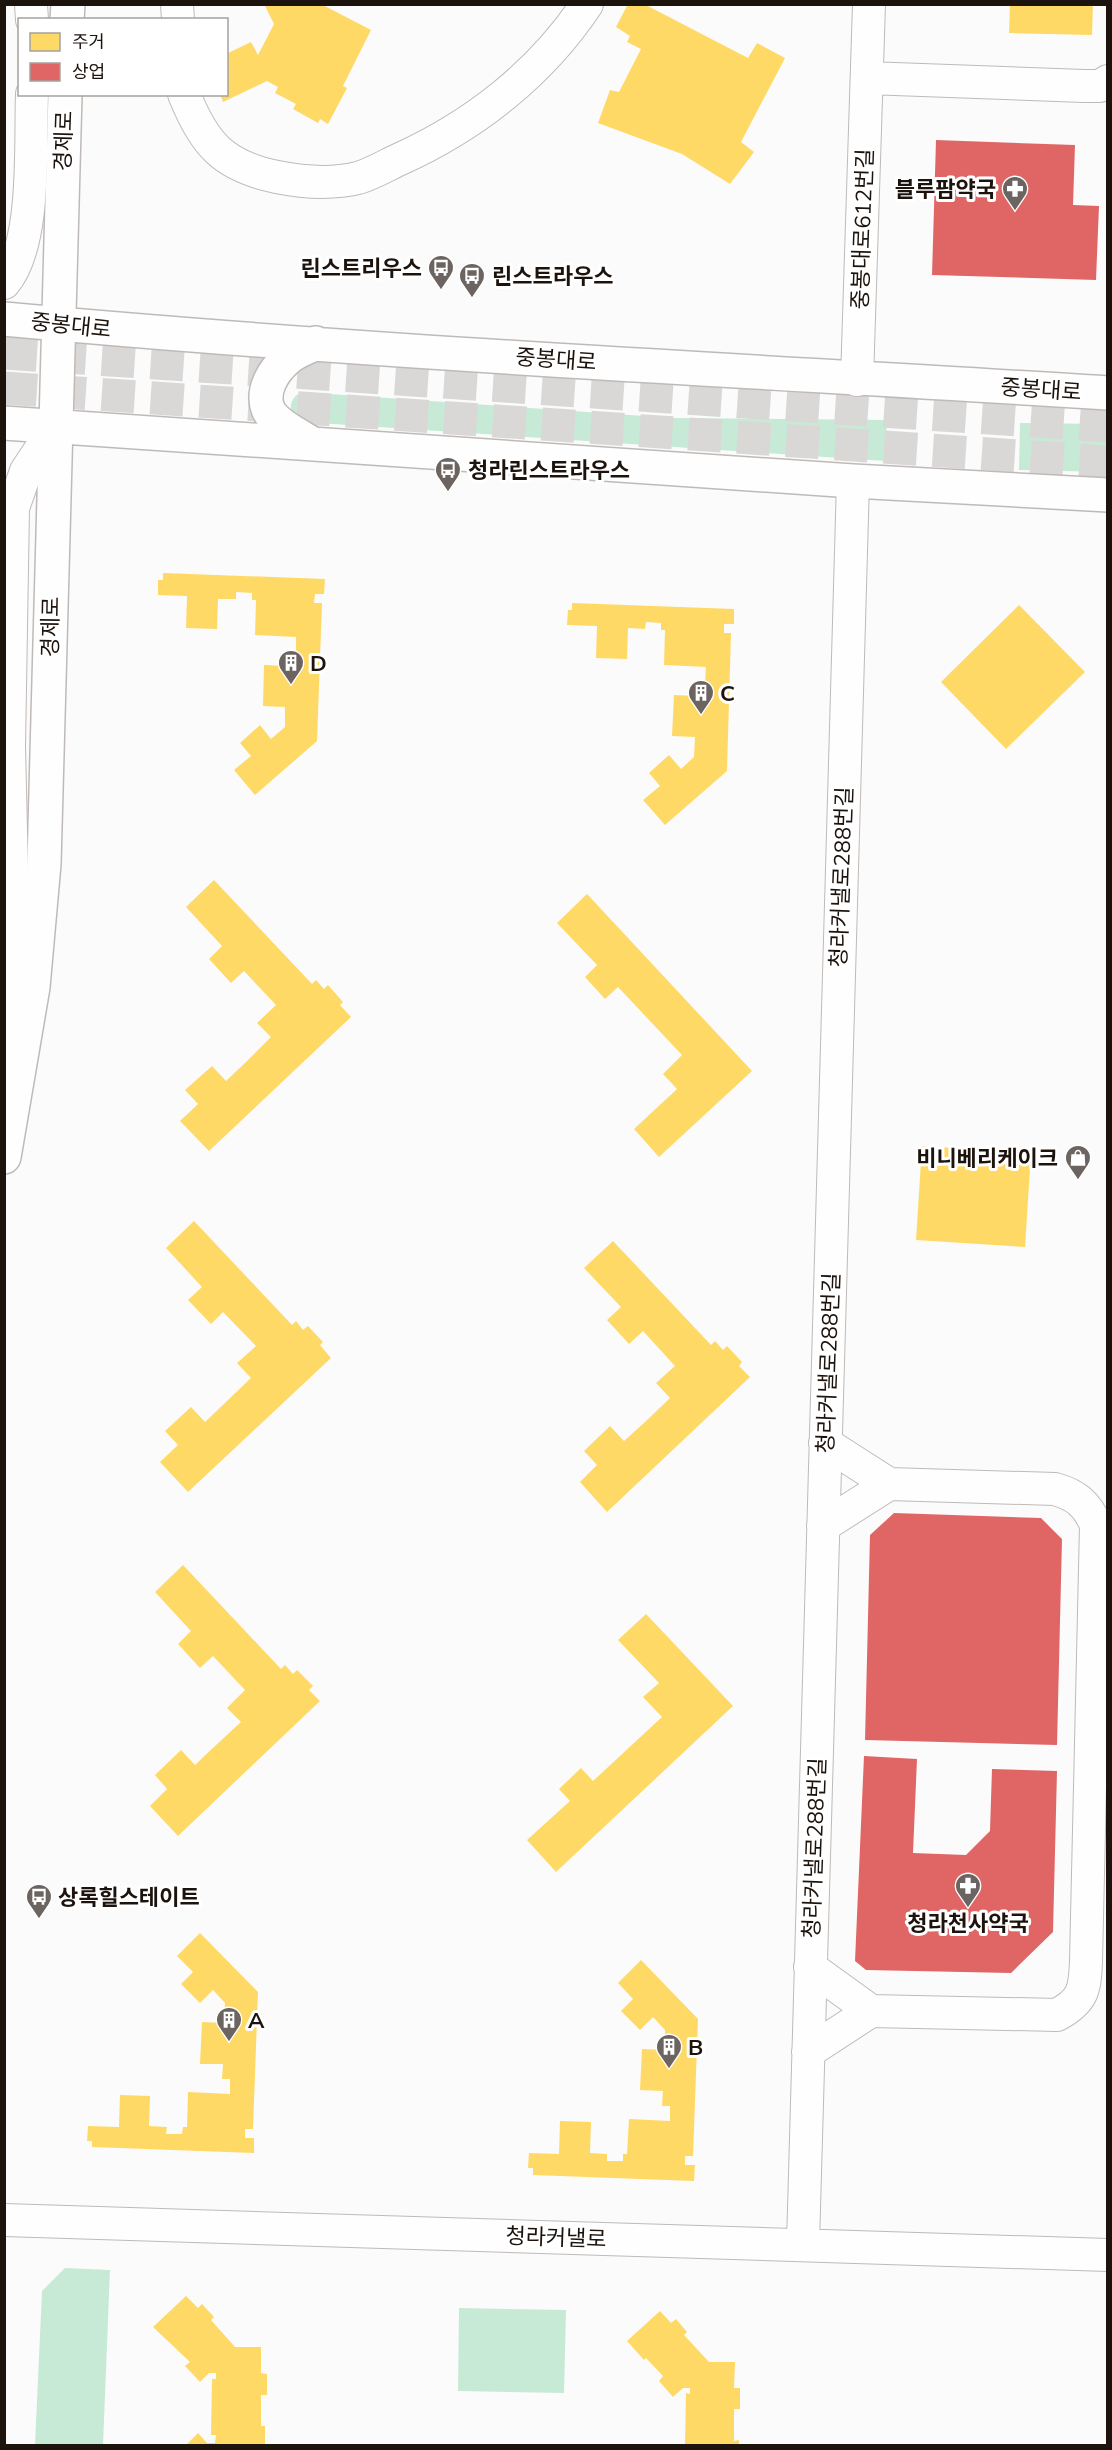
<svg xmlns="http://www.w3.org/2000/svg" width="1112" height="2450" viewBox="0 0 1112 2450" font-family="Mulish,'Noto Sans KR',sans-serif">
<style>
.green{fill:#c7ead7}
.homes{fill:#ffd966}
.shops{fill:#e06666}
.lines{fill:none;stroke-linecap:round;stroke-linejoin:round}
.major-tunnel{stroke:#dad8d7;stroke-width:33;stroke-dasharray:33 16;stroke-linecap:butt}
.minor-casing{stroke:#bfbab7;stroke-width:34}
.major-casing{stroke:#bfbab7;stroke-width:36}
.minor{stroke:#fefefe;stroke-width:32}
.major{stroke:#fefefe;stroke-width:33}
.labels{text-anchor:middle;stroke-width:6;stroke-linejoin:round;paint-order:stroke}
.street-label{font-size:22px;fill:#1d130d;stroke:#fff}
.poi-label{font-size:22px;font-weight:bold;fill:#1d130d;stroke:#fff;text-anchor:start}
</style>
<rect width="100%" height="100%" fill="#fbfbfb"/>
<path class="green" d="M 301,392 L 673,418 L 887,420 L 885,461 L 303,422 L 291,412 C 290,402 293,397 301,392 Z
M 1020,423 L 1107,424 L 1107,472 L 1019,470 Z
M 65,2268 L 110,2270 L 103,2445 L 35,2445 L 42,2291 Z
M 459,2308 L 566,2310 L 564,2393 L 458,2391 Z"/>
<path class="homes" d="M 264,4 L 321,4 L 371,30 L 343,86 L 347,88 L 328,124 L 320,119 L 318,123 L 293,109 L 296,104 L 275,93 L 278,87 L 267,81 L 223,102 L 220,94 L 226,94 L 226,54 L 251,42 L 258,55 L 274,24 Z
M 628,4 L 644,4 L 748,58 L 757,43 L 785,58 L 741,142 L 754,152 L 730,184 L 682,154 L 598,123 L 610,90 L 619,92 L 641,49 L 627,42 L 630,36 L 616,27 Z
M 1010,4 L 1093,4 L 1092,35 L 1009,33 Z
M 163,573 L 325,579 L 324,594 L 315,594 L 314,603 L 322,603 L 317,741 L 255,795 L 234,770 L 251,756 L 240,743 L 260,725 L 271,739 L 285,727 L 285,707 L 263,706 L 264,665 L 287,666 L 287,651 L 296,651 L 296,637 L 255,635 L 256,600 L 252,600 L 252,593 L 236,592 L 236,599 L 218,599 L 217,629 L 186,628 L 187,596 L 158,595 L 158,580 L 163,580 Z
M 572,603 L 734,609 L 734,624 L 724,624 L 724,633 L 731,633 L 727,771 L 665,825 L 643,800 L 660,786 L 649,773 L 669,755 L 681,769 L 694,757 L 695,737 L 672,736 L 674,695 L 697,696 L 697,681 L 705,682 L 706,667 L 664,665 L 665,630 L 661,630 L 661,623 L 646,622 L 645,629 L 628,628 L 627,659 L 596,658 L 597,626 L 567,625 L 568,610 L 572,610 Z
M 1019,605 L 1085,672 L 1006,749 L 941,682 Z
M 214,880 L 312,984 L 316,980 L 324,989 L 328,985 L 343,1002 L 340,1005 L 351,1017 L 209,1151 L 180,1121 L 198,1104 L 185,1090 L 212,1066 L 226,1081 L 246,1062 L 271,1037 L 257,1023 L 276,1005 L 244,971 L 231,983 L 209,959 L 222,946 L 186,907 Z
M 587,894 L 752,1071 L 659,1157 L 634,1129 L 677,1089 L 663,1074 L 682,1055 L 618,987 L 605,999 L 585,977 L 597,965 L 557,923 Z
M 922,1146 L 1031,1153 L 1025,1247 L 916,1240 Z
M 194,1221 L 292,1325 L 296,1321 L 303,1330 L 308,1326 L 323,1342 L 320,1345 L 331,1358 L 188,1492 L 160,1462 L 178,1445 L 165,1431 L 191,1407 L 205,1422 L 251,1378 L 237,1363 L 256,1346 L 223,1312 L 211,1324 L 188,1300 L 202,1287 L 166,1248 Z
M 613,1241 L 711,1345 L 715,1341 L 723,1350 L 727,1346 L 742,1362 L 739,1366 L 750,1377 L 607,1512 L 580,1482 L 597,1465 L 584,1451 L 610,1426 L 624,1441 L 645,1422 L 670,1398 L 656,1383 L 675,1366 L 643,1331 L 629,1344 L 607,1320 L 621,1307 L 584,1268 Z
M 183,1565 L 281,1669 L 285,1665 L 293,1674 L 297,1670 L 313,1686 L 309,1690 L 320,1701 L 178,1836 L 150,1806 L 167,1789 L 155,1775 L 181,1750 L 195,1765 L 215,1746 L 241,1722 L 227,1708 L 245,1690 L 213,1656 L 200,1668 L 178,1644 L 191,1631 L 155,1592 Z
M 646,1614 L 733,1706 L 556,1872 L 527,1840 L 570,1801 L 559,1789 L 581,1768 L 593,1781 L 662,1717 L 643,1697 L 659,1683 L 618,1640 Z
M 200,1933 L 258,1992 L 253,2129 L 245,2129 L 245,2138 L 254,2138 L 254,2153 L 92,2147 L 92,2141 L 87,2141 L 88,2126 L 119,2127 L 120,2095 L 150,2096 L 149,2126 L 167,2127 L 166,2134 L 182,2134 L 183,2127 L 187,2127 L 188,2092 L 230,2094 L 230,2079 L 222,2079 L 223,2064 L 200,2064 L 202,2022 L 224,2023 L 225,2003 L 213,1990 L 200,2003 L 181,1984 L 193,1972 L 177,1956 Z
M 641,1960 L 698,2019 L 693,2156 L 685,2156 L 685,2165 L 695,2165 L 694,2181 L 533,2175 L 533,2168 L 528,2168 L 529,2153 L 559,2154 L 560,2121 L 591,2122 L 590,2153 L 607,2154 L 607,2161 L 623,2161 L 623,2154 L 627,2154 L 629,2119 L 670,2121 L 670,2106 L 662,2106 L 663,2091 L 640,2090 L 642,2049 L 665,2050 L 665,2030 L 653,2017 L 640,2030 L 621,2011 L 633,1999 L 618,1983 Z
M 186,2296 L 198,2308 L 202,2304 L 214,2317 L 211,2320 L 235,2347 L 261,2347 L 261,2373 L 267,2374 L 267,2395 L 261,2395 L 261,2426 L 265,2426 L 265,2446 L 185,2446 L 198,2433 L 207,2443 L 215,2443 L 216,2435 L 211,2435 L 212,2379 L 216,2379 L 216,2373 L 209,2373 L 200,2382 L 185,2366 L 190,2362 L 153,2327 Z
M 660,2311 L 671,2323 L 676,2319 L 687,2332 L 684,2335 L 709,2362 L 735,2362 L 734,2388 L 740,2388 L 740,2409 L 734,2409 L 734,2441 L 739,2440 L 739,2446 L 685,2446 L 686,2393 L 690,2394 L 690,2388 L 683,2388 L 673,2397 L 659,2381 L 663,2376 L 646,2358 L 644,2360 L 627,2341 Z"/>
<path class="shops" d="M 936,140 L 1075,145 L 1073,205 L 1099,206 L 1096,280 L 932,275 Z
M 894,1513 L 1041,1518 L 1062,1539 L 1057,1745 L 865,1740 L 870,1535 Z
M 864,1756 L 917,1759 L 913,1853 L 966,1855 L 990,1831 L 992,1769 L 1057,1771 L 1053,1932 L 1011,1973 L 866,1970 L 855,1961 Z"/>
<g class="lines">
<path class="major-tunnel" d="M 4,353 L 1108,426
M 4,388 L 1108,462"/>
<defs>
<path id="minor" d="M 31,4 L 32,20
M 177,4 L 178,20
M 867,78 L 1084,86 L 1100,86 L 1108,81
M 184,94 C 204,144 223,166 277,177 C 302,182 333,184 358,178 C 372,174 387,165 400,159 C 475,125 541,73 587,4
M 4,283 C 37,245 30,144 32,94
M 857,380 L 869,4
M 16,1040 L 9,747 L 13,508 L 26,471 L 55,427
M 823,1526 L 889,1484 L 825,1443
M 871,2011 L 1057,2015 C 1083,2001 1085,1990 1086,1961 L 1096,1525 C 1087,1504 1076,1495 1055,1489 L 889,1484
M 808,2052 L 871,2011 L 810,1967
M 4,2220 L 1108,2255
M 803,2244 L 853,481"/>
<path id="major" d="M 67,20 L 68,4
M 4,319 C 371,353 740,370 1108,393
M 4,423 L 853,481 L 1108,495
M 313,444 C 300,436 274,424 268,409 C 261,391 273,371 287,359 C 294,352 307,348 316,343
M 4,1157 L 33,987 L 44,864 L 65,94"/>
</defs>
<use href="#minor" class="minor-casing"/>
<use href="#major" class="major-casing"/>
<use href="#minor" class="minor"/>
<use href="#major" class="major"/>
</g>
<defs>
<symbol id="pharmacy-pin" viewBox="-11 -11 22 30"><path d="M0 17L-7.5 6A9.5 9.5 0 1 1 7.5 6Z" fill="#6b6460" stroke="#fff"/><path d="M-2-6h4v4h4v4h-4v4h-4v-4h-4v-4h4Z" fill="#fff"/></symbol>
<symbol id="bus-pin" viewBox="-11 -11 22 30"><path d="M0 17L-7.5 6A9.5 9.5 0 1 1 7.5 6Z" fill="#6b6460" stroke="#fff"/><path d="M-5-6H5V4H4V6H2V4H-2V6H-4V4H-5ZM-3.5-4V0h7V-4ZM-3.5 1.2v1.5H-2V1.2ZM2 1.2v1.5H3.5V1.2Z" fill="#fff"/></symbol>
<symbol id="building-pin" viewBox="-11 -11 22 30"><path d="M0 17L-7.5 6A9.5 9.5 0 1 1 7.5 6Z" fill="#6b6460" stroke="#fff"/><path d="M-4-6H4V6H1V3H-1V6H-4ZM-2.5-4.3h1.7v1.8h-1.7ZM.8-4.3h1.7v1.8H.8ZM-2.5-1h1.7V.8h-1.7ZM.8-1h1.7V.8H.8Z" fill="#fff"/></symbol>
<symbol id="shop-pin" viewBox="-11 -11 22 30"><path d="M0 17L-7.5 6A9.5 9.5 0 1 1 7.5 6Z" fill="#6b6460" stroke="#fff"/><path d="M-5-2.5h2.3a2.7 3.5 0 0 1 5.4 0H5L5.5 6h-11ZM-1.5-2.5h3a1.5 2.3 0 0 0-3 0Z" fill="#fff"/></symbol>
</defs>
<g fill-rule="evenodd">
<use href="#pharmacy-pin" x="1000" y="174" width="30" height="40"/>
<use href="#bus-pin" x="426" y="253" width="30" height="40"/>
<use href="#bus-pin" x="457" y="261" width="30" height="40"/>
<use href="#bus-pin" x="433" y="455" width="30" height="40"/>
<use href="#building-pin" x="276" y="648" width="30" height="40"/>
<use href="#building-pin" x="686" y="678" width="30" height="40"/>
<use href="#shop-pin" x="1063" y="1143" width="30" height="40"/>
<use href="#pharmacy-pin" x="953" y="1871" width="30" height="40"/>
<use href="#bus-pin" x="24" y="1882" width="30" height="40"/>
<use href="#building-pin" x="214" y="2005" width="30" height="40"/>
<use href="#building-pin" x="654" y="2032" width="30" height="40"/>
</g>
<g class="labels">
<g class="street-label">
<text transform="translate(63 141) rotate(-88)" y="8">경제로</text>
<text transform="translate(862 229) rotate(-88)" y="8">중봉대로612번길</text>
<text transform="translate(71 325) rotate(6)" y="8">중봉대로</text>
<text transform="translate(556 359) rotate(4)" y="8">중봉대로</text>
<text transform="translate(1041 389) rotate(4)" y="8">중봉대로</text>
<text transform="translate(50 627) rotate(-89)" y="8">경제로</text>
<text transform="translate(841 877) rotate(-88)" y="8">청라커낼로288번길</text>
<text transform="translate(828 1363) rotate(-88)" y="8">청라커낼로288번길</text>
<text transform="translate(814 1848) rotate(-88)" y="8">청라커낼로288번길</text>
<text transform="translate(556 2237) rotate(2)" y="8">청라커낼로</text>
</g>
<g class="poi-label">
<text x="996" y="197" text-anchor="end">블루팜약국</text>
<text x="422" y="276" text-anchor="end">린스트리우스</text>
<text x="492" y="284">린스트라우스</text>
<text x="468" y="478">청라린스트라우스</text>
<text x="310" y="671">D</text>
<text x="720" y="701">C</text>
<text x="1058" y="1166" text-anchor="end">비니베리케이크</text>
<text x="58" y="1905">상록힐스테이트</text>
<text x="968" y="1931" text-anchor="middle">청라천사약국</text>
<text x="248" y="2028">A</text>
<text x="688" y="2055">B</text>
</g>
</g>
<rect width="1112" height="2450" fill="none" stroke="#1d130d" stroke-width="12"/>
<rect x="18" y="18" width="210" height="78" fill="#ffffff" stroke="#a5a19e" stroke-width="1.5"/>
<rect x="30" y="33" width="30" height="18" fill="#ffd966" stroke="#a5a19e" stroke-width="1.5"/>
<text x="72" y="48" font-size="18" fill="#1d130d">주거</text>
<rect x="30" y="63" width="30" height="18" fill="#e06666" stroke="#a5a19e" stroke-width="1.5"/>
<text x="72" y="78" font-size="18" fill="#1d130d">상업</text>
</svg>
